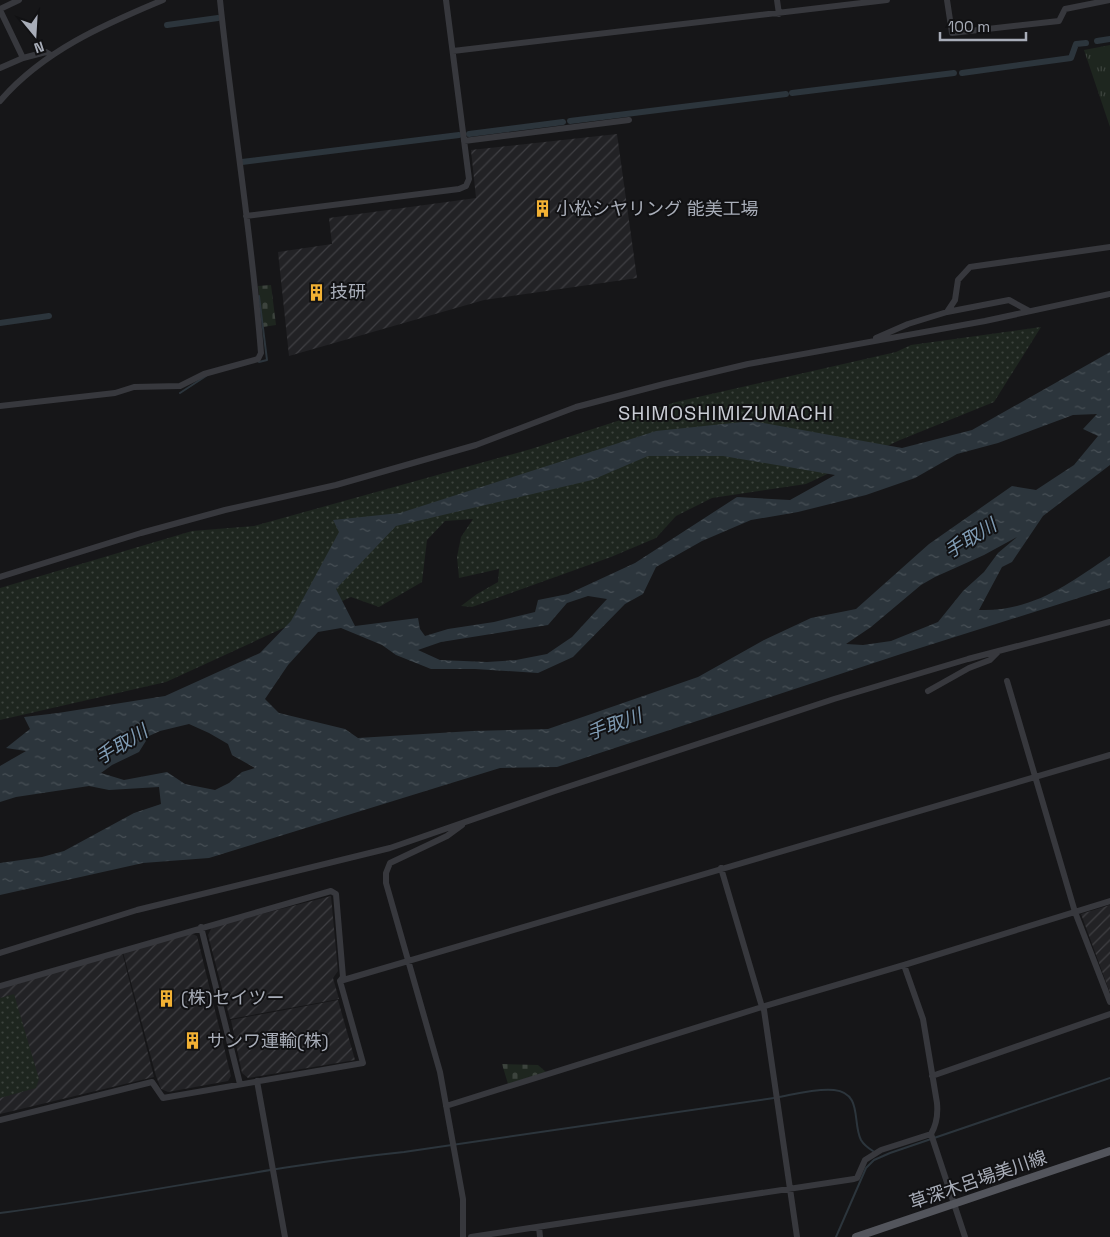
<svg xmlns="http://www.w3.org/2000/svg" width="1110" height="1237" viewBox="0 0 1110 1237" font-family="'Space Grotesk','Noto Sans JP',sans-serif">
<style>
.industrial{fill:url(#industrial-furrows)}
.grass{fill:url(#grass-dots)}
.cemetery{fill:url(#cemetery-stones)}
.park{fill:url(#park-tufts)}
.water{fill:url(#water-ripples);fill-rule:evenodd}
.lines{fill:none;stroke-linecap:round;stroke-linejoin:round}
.stream{stroke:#2c353c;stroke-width:2}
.canal{stroke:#2c353c;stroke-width:6}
.minor{stroke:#37383d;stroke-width:6}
.major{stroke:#53555c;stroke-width:8}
.labels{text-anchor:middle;stroke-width:4;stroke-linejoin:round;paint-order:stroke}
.poi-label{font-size:18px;fill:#a8adb8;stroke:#111113;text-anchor:start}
.street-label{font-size:18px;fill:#a8adb8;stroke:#111113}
.water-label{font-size:19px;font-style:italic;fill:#7f9bb3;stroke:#111113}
.quarter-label{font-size:20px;letter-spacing:1px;fill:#c9ccd4;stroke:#111113}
</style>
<defs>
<pattern id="industrial-furrows" width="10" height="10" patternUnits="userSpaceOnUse" patternTransform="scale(1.25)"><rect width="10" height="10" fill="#222225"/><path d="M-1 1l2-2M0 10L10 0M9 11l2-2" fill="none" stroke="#3f3f43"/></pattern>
<pattern id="grass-dots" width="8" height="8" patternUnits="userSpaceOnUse" patternTransform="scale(1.25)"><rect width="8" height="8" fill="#1e261f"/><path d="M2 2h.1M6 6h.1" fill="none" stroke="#3c433d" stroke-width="1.8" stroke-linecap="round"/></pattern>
<pattern id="cemetery-stones" width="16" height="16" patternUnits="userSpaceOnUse" patternTransform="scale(1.25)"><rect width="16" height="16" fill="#1e261f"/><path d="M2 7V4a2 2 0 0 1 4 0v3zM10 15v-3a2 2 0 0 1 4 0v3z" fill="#3c433d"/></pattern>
<pattern id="park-tufts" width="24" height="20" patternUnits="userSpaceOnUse" patternTransform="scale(1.25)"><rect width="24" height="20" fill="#1e261f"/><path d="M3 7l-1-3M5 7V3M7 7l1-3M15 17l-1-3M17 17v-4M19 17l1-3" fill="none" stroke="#3c433d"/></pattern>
<pattern id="water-ripples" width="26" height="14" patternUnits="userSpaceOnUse" patternTransform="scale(1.25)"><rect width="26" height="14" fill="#2c353c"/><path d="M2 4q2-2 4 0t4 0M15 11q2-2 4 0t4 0" fill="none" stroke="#485056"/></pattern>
</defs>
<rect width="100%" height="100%" fill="#161618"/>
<path class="industrial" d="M 617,134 L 637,278 L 484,300 L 289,356 L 278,252 L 332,244 L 329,218 L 476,198 L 471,150 Z
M 331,896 L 338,971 L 333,978 L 339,999 L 230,1019 L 208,935 L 212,927 Z
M 1110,905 L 1110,993 L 1081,914 Z
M 190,933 L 197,936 L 231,1076 L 228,1081 L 168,1092 L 161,1089 L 156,1076 L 123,952 Z
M 122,952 L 154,1077 L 0,1114 L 0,989 Z
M 338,1000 L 355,1060 L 248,1078 L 242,1073 L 231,1020 Z"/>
<path class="grass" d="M 1041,327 L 994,402 L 900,440 L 806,484 L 712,498 L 676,516 L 656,538 L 611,557 L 472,607 L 461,606 L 477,594 L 498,582 L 499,569 L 459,578 L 457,557 L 461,537 L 473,519 L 445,521 L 427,540 L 422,582 L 379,607 L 351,597 L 166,682 L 0,720 L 0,588 L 192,531 L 254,526 L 531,449 L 676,402 L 896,352 L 911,345 Z
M 14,994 L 39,1079 L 36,1088 L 0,1098 L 0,998 Z"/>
<path class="cemetery" d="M 271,285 L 276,325 L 263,327 L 258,286 Z
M 502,1064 L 538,1065 L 546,1072 L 508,1084 Z"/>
<path class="park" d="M 1110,45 L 1110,127 L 1084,50 Z"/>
<path class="water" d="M 1110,352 L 1110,465 L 1043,516 L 1012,562 L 1002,567 L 979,610 C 1032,612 1068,584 1110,556 L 1110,588 L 901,654 L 557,767 L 500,768 L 209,858 L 143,863 L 0,895 L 0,863 L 42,857 L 64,851 L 134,813 L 161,804 L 159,787 L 109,790 L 89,786 L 16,797 L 0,802 L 0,766 L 26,751 L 6,748 L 30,729 L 24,717 L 58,713 L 165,696 L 260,653 L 291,621 L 339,532 L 333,520 L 400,513 L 656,431 L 752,421 L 902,448 L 972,430 ZM 1097,414 L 1083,429 L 1098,436 L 1074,465 L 1036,490 L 1012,486 L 929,544 L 856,609 L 811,618 L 764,640 L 698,677 L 548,729 L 472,731 L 358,738 L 345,729 L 279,713 L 265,699 L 288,665 L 318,632 L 341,628 L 382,645 L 396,655 L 431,669 L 475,669 L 538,673 L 573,657 L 625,604 L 643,594 L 656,567 L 702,541 L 751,520 L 798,512 L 866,495 L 915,478 L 957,454 L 998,443 L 1073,415 ZM 648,456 L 723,456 L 835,475 L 790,500 L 737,497 L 635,563 L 568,594 L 538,600 L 535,612 L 494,622 L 448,629 L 425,636 L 420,629 L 418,618 L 355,626 L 336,589 L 396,526 L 592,480 ZM 1017,537 L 998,553 L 984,572 L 963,591 L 938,622 L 891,641 L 863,645 L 846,644 L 871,627 L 921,585 L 935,577 L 984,555 ZM 588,596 L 607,599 L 572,637 L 547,654 L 516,660 L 487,662 L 440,660 L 418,650 L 441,642 L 548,625 L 567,603 ZM 189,724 L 209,733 L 228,744 L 232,755 L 255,768 L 242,772 L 229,783 L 215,790 L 185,784 L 167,772 L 124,780 L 101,773 L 112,765 L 139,752 L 149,736 L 160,731 Z"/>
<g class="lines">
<path class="stream" d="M 259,362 L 267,360 L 259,296
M 180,393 L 206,376
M 779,1097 C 795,1094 818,1088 834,1090 C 863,1093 852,1123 861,1140 C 864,1145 868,1148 873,1151
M 0,1213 C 135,1196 269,1166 404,1152 L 774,1098
M 836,1237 L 866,1168 L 874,1160 L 890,1153 L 1110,1078"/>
<path class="canal" d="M 167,25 L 218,18
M 1097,41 L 1110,39
M 962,73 L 1071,58 L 1076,44 L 1086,43
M 792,93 L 954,73
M 570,121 L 786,94
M 469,134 L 563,122
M 242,162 L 459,135
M 0,323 L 49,316"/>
<path class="minor" d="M 777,0 L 779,14
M 947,0 L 952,33 L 1059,21 L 1065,9 L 1110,0
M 0,9 L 19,0
M 0,10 L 23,58
M 453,51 L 887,0
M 0,68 L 23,58 L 46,52 L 51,55
M 0,101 C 43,51 103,25 163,0
M 464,141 L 629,120
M 246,216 L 459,189 L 466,186 L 469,179 L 446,0
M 947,312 L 1009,300 L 1029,311
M 876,338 L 908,324 L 947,312 L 955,300 L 958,280 L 970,267 L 1110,247
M 0,406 L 115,393 L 134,387 L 180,386 L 204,374 L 258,359 L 261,353 C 252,235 232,118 220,0
M 0,577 L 141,533 L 225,510 L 336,485 L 476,445 L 576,407 L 664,384 L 748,364 L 985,321 L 1110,294
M 1007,681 L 1075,912 L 1110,1002
M 928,691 L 969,668 L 990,660 L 998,652
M 462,825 L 447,836 L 390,863 L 386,873 L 386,883 L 440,1072 L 463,1199 L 463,1237
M 721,868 L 762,1007 L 764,1010 L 797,1237
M 201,927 L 240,1084
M 0,953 L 137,910 L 390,848 L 555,791 L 834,699 L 968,659 L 1110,622
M 340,981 L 1110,755
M 0,986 L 331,891 L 336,894 L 343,977 L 340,981 L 363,1063
M 932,1076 L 1110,1014
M 257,1081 L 285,1237
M 446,1106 L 762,1007 L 904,965 L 1110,901
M 0,1120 L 152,1082 L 163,1098 L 363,1063
M 931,1134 L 965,1237
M 539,1227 L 540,1237
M 471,1237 L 854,1179 L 857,1178 L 865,1160 L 881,1150 L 931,1134 C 937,1124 938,1114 937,1103 L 923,1019 L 904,965"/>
<path class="major" d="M 856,1237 L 1110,1151"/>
</g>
<defs>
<symbol id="building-bare" viewBox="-9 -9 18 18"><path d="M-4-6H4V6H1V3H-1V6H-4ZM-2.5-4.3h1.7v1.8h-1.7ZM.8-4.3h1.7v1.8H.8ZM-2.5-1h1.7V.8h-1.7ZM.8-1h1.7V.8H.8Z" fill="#f2b134" stroke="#111113" stroke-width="2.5" paint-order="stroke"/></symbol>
</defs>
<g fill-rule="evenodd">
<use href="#building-bare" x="530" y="196" width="25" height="25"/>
<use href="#building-bare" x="304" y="280" width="25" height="25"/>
<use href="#building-bare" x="154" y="986" width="25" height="25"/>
<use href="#building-bare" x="180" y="1028" width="25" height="25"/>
</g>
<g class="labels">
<g class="poi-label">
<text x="556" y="215">小松シヤリング 能美工場</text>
<text x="330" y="298">技研</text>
<text x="181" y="1004">(株)セイツー</text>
<text x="207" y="1047">サンワ運輸(株)</text>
</g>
<g class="street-label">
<text transform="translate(978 1180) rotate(-19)" y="6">草深木呂場美川線</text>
</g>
<g class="water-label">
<text transform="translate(970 538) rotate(-32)" y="7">手取川</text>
<text transform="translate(614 724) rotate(-20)" y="7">手取川</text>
<text transform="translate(121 744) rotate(-31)" y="7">手取川</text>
</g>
<g class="quarter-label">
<text x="726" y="420">SHIMOSHIMIZUMACHI</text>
</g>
</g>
<g transform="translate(35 35) rotate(162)" stroke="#111113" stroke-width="4" paint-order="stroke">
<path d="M0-4L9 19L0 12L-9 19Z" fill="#a8adb8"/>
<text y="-8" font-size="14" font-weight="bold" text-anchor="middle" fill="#a8adb8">N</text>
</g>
<path d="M940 32v8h86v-8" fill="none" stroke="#a8adb8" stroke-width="2.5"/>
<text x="948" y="32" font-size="15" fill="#a8adb8" stroke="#111113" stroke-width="4" paint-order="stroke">100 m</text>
</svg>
